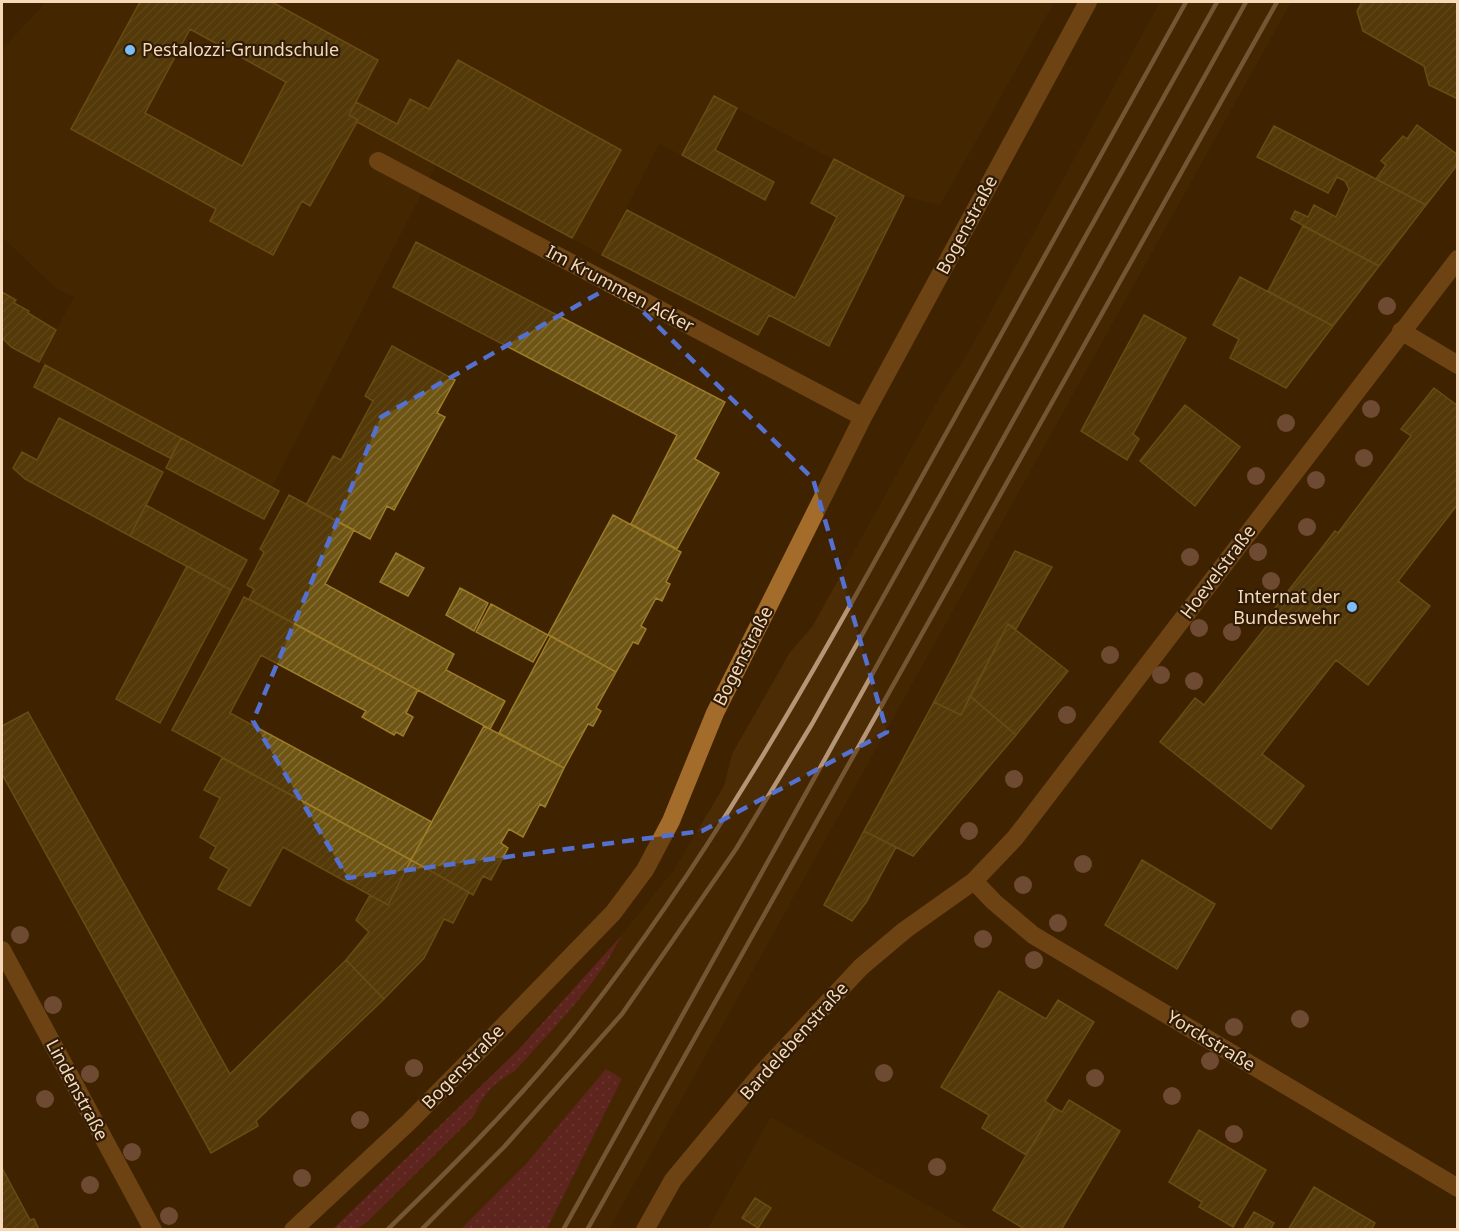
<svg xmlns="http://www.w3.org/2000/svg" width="1459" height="1231" viewBox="0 0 1459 1231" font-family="'Noto Sans',sans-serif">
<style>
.built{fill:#4b2c04}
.grass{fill:url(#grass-dots)}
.building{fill:url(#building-hatch);stroke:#9e7d29;stroke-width:1.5;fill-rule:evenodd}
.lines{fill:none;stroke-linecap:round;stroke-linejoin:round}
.service{stroke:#a46c2a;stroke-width:18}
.minor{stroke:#a46c2a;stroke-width:18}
.rail{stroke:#b49575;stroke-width:4.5}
.tree{fill:#a67a70}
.marked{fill:none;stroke:#5470d0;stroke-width:4.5;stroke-dasharray:12 8;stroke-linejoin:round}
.poi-dot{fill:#7cbef9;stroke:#2e1c07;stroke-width:2}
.labels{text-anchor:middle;stroke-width:4.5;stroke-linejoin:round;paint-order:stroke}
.poi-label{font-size:18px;fill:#f7d8b9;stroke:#2e1c07;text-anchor:start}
.street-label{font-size:18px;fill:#f7d8b9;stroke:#2e1c07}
</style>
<defs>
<pattern id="grass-dots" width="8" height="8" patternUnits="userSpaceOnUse" patternTransform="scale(1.5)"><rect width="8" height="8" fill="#812842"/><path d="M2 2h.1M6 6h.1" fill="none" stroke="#94465b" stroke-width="1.8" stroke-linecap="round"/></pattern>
<pattern id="building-hatch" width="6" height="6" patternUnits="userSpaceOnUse" patternTransform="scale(1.5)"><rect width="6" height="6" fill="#6e5514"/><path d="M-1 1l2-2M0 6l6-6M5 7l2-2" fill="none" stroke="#836d34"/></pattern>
</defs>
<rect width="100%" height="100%" fill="#3f2200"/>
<path class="built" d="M 46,2 L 1054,2 L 940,205 L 904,196 L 714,97 L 682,155 L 659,144 L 602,255 L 436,165 L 272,487 L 39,362 L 74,297 L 58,290 L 2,237 L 2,50 Z
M 1160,2 L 1291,2 L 609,1229 L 547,1229 L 622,1080 L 526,1164 L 461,1229 L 357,1230 L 474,1116 L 480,1101 L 503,1077 L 515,1071 L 568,1011 L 614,952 L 622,935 L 674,870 L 724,786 L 732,754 L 790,652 L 812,627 L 942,393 L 970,350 Z
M 771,1117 L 820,1145 L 970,1229 L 707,1230 Z"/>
<path class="grass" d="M 622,935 C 597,986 552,1029 515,1071 C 496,1081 481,1096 474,1116 L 367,1222 L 357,1229 L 333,1229 L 519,1049 Z
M 606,1069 L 622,1079 L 547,1229 L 461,1229 L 526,1164 Z"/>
<path class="building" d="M 140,2 L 272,2 L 378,60 L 349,115 L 358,120 L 310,206 L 302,201 L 273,255 L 210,221 L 216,209 L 71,129 ZM 190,29 L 286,82 L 242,166 L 145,113 Z
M 1362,2 L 1458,2 L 1458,99 L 1429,85 L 1424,66 L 1363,31 L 1357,11 Z
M 458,60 L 621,150 L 572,238 L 357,122 L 358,120 L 349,115 L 356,102 L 397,124 L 410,99 L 429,109 Z
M 714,96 L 737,108 L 715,150 L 774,182 L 765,200 L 682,155 Z
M 1417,125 L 1458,155 L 1458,164 L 1426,205 L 1376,179 L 1386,165 L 1381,161 L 1403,136 L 1407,139 Z
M 1274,126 L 1426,205 L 1379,266 L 1291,219 L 1295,211 L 1308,217 L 1314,205 L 1336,217 L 1349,189 L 1345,181 L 1337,177 L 1328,193 L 1257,157 Z
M 834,159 L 904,196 L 829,346 L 769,315 L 758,335 L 602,255 L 627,210 L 795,298 L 837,217 L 811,203 Z
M 1303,226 L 1379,266 L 1333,326 L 1268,291 Z
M 416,242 L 725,402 L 695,459 L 719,473 L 677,549 L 631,524 L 677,435 L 393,287 Z
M 1240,277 L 1333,326 L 1286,388 L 1230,358 L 1239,339 L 1213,325 Z
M 2,292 L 16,300 L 14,303 L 29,311 L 28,313 L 56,330 L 39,362 L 11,347 L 2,338 Z
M 1144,315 L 1186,338 L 1133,434 L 1139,439 L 1127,460 L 1081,431 Z
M 392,346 L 455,380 L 437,413 L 445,417 L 394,510 L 387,506 L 370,539 L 306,505 L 333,456 L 341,460 L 373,401 L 365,396 Z
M 45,365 L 181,438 L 170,458 L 34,387 Z
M 1434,388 L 1458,406 L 1458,504 L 1398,581 L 1430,606 L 1368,685 L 1336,660 L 1262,754 L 1304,786 L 1271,829 L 1160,742 L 1195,698 L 1204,705 L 1278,612 L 1274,609 L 1335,531 L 1338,533 L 1411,436 L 1401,429 Z
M 1185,405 L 1240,447 L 1195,506 L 1140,461 Z
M 59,418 L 163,472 L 130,536 L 25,479 L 13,468 L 22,452 L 37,460 Z
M 181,438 L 279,491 L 264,519 L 166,468 Z
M 289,495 L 354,530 L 325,584 L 454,654 L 446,670 L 505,701 L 490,729 L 249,599 L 254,589 L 247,585 L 264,552 L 260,549 Z
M 146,505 L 247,560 L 231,590 L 130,536 Z
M 613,515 L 681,552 L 666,582 L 670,584 L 662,601 L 656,598 L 641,626 L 646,629 L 638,644 L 633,642 L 616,672 L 548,635 Z
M 1015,551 L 1052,567 L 1016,629 L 1008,624 L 961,715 L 934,702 Z
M 396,553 L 424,568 L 408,596 L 380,582 Z
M 187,566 L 231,590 L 160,723 L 116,699 Z
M 460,588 L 488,603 L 474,631 L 446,615 Z
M 244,597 L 418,690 L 406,713 L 413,717 L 403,736 L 396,732 L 394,735 L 362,717 L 366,711 L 261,655 L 230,713 L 432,822 L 411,860 L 172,730 Z
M 491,604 L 548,635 L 533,662 L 476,632 Z
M 1008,624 L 1068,671 L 1016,735 L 970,696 Z
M 551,636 L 616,672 L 596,708 L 601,711 L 593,726 L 588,724 L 564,768 L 499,733 Z
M 970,696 L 1016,735 L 913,856 L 864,831 L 934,702 L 961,715 Z
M 28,712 L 230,1074 L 346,960 L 384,999 L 256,1121 L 258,1126 L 211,1153 L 2,774 L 2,726 Z
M 484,726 L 564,768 L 545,807 L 540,804 L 523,837 L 509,829 L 501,843 L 508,848 L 491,880 L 483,876 L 473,895 L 411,860 Z
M 222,758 L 411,860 L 388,905 L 283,847 L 250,906 L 218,889 L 229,869 L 210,858 L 216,847 L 200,837 L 220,798 L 204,790 Z
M 864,831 L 896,847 L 867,901 L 852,921 L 824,905 Z
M 411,860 L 469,892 L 453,923 L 444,919 L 424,958 L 384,999 L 346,960 L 369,932 L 356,920 L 370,895 L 388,905 Z
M 1142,860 L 1215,904 L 1177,969 L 1105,925 Z
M 999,991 L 1046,1019 L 1058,1000 L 1094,1022 L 1045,1101 L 1055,1108 L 1026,1155 L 982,1128 L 989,1115 L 941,1087 Z
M 1069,1100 L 1120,1131 L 1061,1230 L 1026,1230 L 993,1210 L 1055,1108 L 1062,1112 Z
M 1199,1130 L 1266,1170 L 1233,1227 L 1199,1207 L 1202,1202 L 1169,1182 Z
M 2,1168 L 30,1220 L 34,1219 L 39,1230 L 2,1230 Z
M 1314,1187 L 1375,1223 L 1371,1230 L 1288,1230 Z
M 755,1198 L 771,1208 L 758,1228 L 742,1218 Z
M 1254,1212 L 1274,1223 L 1270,1230 L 1243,1230 Z"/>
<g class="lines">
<path class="service" d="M 1401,331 L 1458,365"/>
<path class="minor" d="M 378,161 L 863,417
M 974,881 L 994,902 L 1033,935 L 1458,1188
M 2,950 L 153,1230
M 293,1230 L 409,1122 L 482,1048 L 613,913 L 645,870 L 671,821 L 715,713 L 863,417 L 1088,2
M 645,1230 L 673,1180 L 761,1074 L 861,967 L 905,930 L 974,881 L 1015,838 L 1458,259"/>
<path class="rail" d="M 387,1230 C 451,1168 514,1105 570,1036 C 709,863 816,667 924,473 C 1011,316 1099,159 1186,2
M 421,1230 L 504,1147 L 622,1014 L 736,849 L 812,724 L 1217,2
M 563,1230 L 1246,2
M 587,1230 L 1277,2"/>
</g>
<g class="tree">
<circle cx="1387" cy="306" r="9"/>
<circle cx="1371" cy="409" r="9"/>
<circle cx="1286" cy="423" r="9"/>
<circle cx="1364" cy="458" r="9"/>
<circle cx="1256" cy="476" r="9"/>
<circle cx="1316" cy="480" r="9"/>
<circle cx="1307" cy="527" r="9"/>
<circle cx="1258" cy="552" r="9"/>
<circle cx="1190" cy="557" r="9"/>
<circle cx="1271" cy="581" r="9"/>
<circle cx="1199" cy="628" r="9"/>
<circle cx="1232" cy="632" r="9"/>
<circle cx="1110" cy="655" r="9"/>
<circle cx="1161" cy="675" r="9"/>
<circle cx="1194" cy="681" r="9"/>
<circle cx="1067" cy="715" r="9"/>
<circle cx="1014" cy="779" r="9"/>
<circle cx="969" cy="831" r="9"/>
<circle cx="1083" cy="864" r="9"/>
<circle cx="1023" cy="885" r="9"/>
<circle cx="1058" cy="923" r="9"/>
<circle cx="20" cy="935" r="9"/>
<circle cx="983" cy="939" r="9"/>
<circle cx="1034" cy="960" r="9"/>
<circle cx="53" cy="1005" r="9"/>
<circle cx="1300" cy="1019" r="9"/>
<circle cx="1234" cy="1027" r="9"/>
<circle cx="1210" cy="1061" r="9"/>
<circle cx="414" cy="1068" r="9"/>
<circle cx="884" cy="1073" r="9"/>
<circle cx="90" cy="1074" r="9"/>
<circle cx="1095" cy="1078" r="9"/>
<circle cx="1172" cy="1096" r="9"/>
<circle cx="45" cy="1099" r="9"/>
<circle cx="360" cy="1120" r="9"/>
<circle cx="1234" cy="1134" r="9"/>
<circle cx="132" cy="1152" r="9"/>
<circle cx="937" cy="1167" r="9"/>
<circle cx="302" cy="1178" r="9"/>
<circle cx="90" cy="1185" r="9"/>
<circle cx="169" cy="1216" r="9"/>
</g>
<path d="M0 0H1459V1231H0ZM 615,284 L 813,479 L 887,732 L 702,831 L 348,878 L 253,721 L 381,417 Z" fill="#3f2200" fill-opacity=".55" fill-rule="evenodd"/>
<path class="marked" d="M 615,284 L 813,479 L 887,732 L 702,831 L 348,878 L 253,721 L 381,417 Z"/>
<g class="poi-dot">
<circle cx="130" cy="50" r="6"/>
<circle cx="1352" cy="607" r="6"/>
</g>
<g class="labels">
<g class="poi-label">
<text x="142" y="56">Pestalozzi-Grundschule</text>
<text x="1340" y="603" text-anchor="end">Internat der<tspan x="1340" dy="21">Bundeswehr</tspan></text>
</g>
<g class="street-label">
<text transform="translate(967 225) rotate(-62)" y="6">Bogenstraße</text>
<text transform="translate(620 289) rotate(28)" y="6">Im Krummen Acker</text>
<text transform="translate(1218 572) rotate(-53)" y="6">Hoevelstraße</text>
<text transform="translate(743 656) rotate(-63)" y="6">Bogenstraße</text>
<text transform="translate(794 1041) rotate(-48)" y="6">Bardelebenstraße</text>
<text transform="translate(1211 1041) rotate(31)" y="6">Yorckstraße</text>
<text transform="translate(463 1067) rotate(-46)" y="6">Bogenstraße</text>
<text transform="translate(77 1090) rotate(62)" y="6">Lindenstraße</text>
</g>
</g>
<rect width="1459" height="1231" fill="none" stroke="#f7d8b9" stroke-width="6"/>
</svg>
